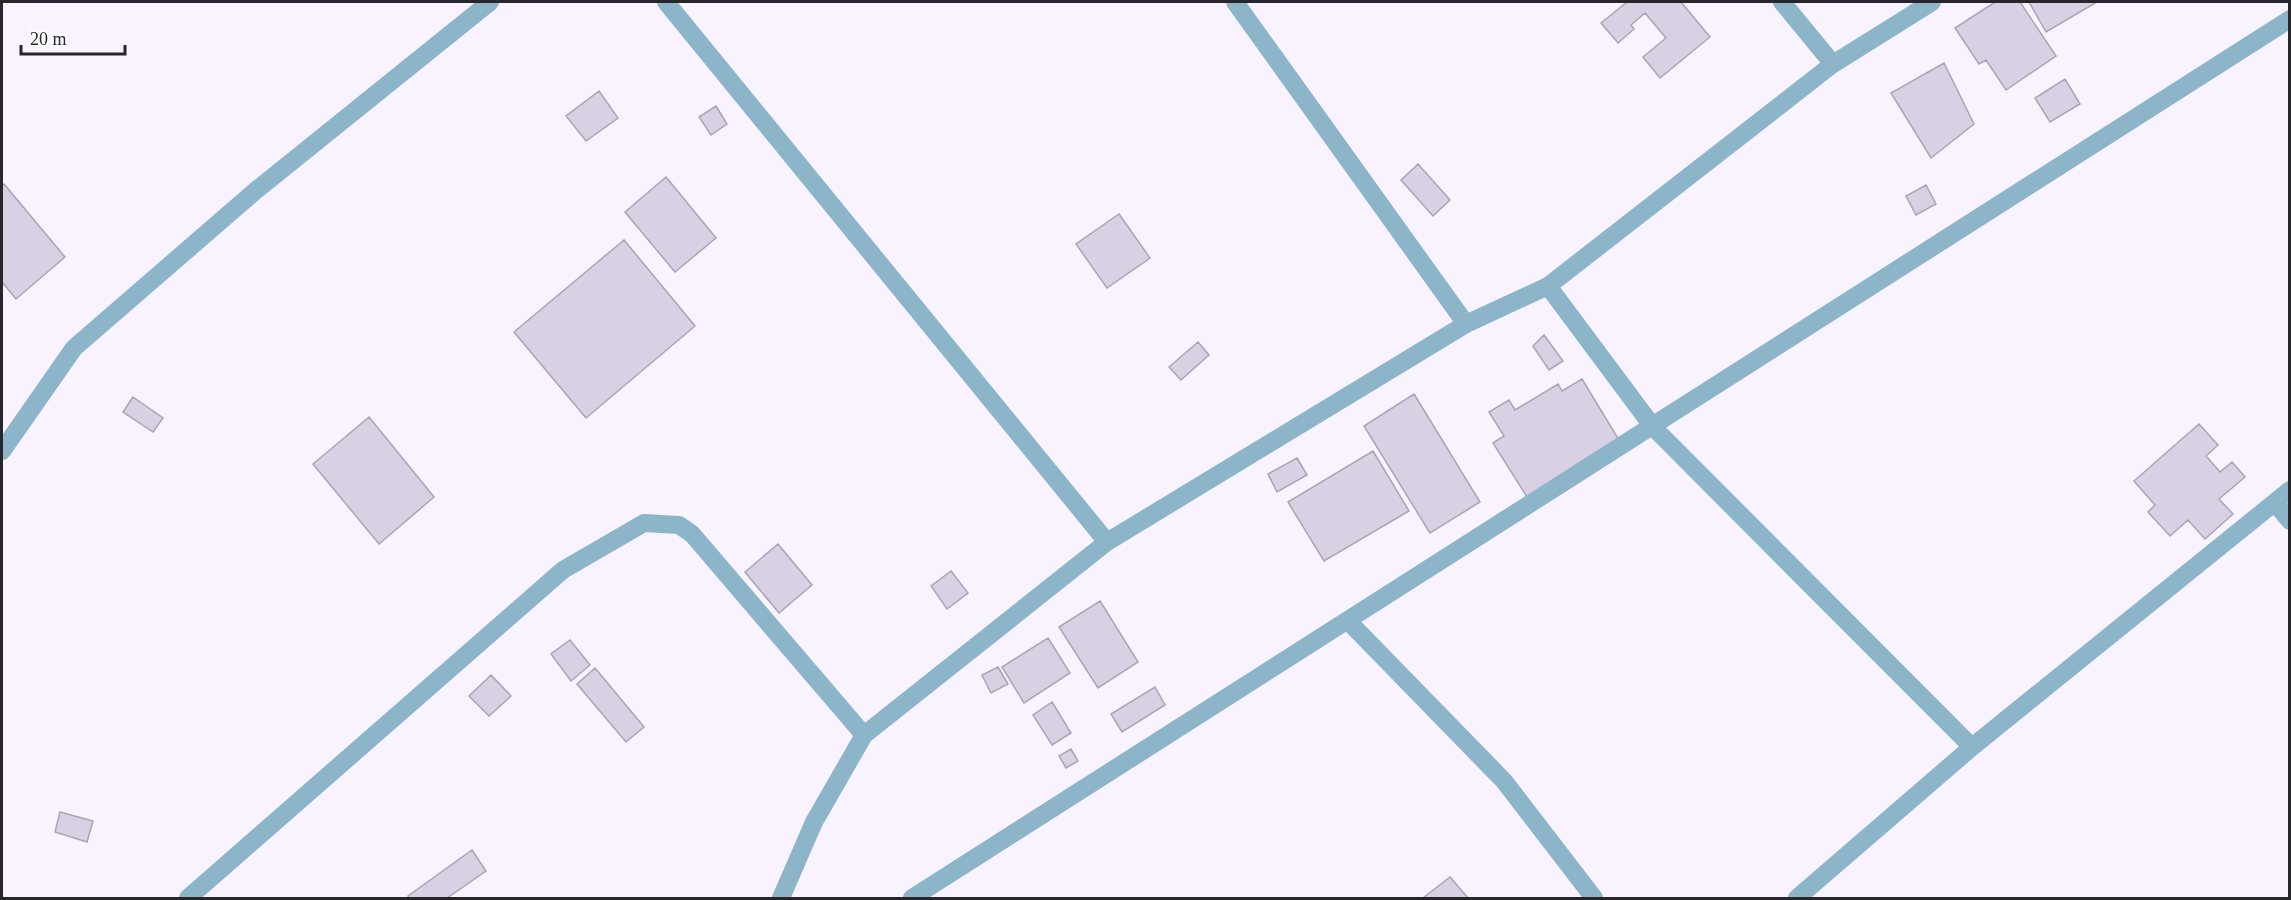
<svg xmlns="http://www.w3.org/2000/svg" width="2291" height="900" viewBox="0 0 2291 900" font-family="Georgia,serif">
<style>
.building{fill:#d9d1e3;stroke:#aba3b5;stroke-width:1.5}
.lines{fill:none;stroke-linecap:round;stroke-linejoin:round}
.minor{stroke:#8cb5c9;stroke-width:18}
</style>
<rect width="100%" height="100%" fill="#f8f3fe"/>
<path class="building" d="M 1627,2 L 1681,2 L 1710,37 L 1660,78 L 1643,57 L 1666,38 L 1645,13 L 1631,25 L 1634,29 L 1618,43 L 1601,23 Z
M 1995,2 L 2020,2 L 2056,56 L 2006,90 L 1986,60 L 1979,64 L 1955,28 Z
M 2029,2 L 2097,2 L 2046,32 Z
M 1944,63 L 1974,124 L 1931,158 L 1891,93 Z
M 2065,79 L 2080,104 L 2050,122 L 2035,98 Z
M 599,91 L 618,118 L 586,141 L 566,116 Z
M 716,106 L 727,124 L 711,135 L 699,117 Z
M 1418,164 L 1450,200 L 1433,216 L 1401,180 Z
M 666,177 L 716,238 L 675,272 L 625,212 Z
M 4,184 L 65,257 L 16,299 L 2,282 L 2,186 Z
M 1926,185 L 1936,204 L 1916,215 L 1906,196 Z
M 1119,214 L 1150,258 L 1107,288 L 1076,244 Z
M 624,240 L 695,326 L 586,418 L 514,332 Z
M 1544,335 L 1563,361 L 1549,370 L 1533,346 Z
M 1198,342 L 1209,355 L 1181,380 L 1169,367 Z
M 1582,379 L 1619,440 L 1527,497 L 1493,443 L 1504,436 L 1489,412 L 1509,400 L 1515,410 L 1558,384 L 1562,391 Z
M 1414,394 L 1480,502 L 1430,533 L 1364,426 Z
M 133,397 L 163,418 L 153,432 L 123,412 Z
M 369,417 L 434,497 L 379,544 L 313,464 Z
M 2199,424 L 2218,445 L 2206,456 L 2220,472 L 2232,462 L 2245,477 L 2219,499 L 2233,514 L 2205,539 L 2188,520 L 2170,536 L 2148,512 L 2155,505 L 2134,481 Z
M 1373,451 L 1409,511 L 1324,561 L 1288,502 Z
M 1297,458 L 1307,475 L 1277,492 L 1268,474 Z
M 778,544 L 812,585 L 779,613 L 745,572 Z
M 951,571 L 968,593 L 947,609 L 931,586 Z
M 1100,601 L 1138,662 L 1098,688 L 1059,627 Z
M 1048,638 L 1070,673 L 1024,703 L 1002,667 Z
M 570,640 L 590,665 L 571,681 L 551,654 Z
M 998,667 L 1008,684 L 991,693 L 982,675 Z
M 595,668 L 644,727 L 626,742 L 577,684 Z
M 491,675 L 511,696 L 489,716 L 469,696 Z
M 1155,687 L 1165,705 L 1122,732 L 1111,714 Z
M 1052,702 L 1071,733 L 1052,745 L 1033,715 Z
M 1071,749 L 1078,761 L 1066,768 L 1059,756 Z
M 60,812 L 93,821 L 87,842 L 55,832 Z
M 472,850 L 486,871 L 447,898 L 409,898 L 408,896 Z
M 1450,877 L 1468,898 L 1423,898 Z"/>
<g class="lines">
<path class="minor" d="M 666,2 L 1107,542
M 1235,2 L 1466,324
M 1782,2 L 1833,64
M 1548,286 L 1653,427 L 1972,747
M 2,451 L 74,348 L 254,192 L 490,2
M 2275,503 L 2290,521
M 1349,622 L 1504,781 L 1594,898
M 188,898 L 563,570 L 644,523 L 679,525 L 692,534 L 864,735
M 781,898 L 814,822 L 864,735 L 1107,542 L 1466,324 L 1548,286 L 1833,64 L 1932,2
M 912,898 L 2290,19
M 1797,898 L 1972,747 L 2290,490"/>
</g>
<rect width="2291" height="900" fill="none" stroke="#28252b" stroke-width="6"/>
<path d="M21 45v9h104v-9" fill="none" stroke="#28252b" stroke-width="3"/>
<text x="30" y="45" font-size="18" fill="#28252b" stroke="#ffffff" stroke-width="4.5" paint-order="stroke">20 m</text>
</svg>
